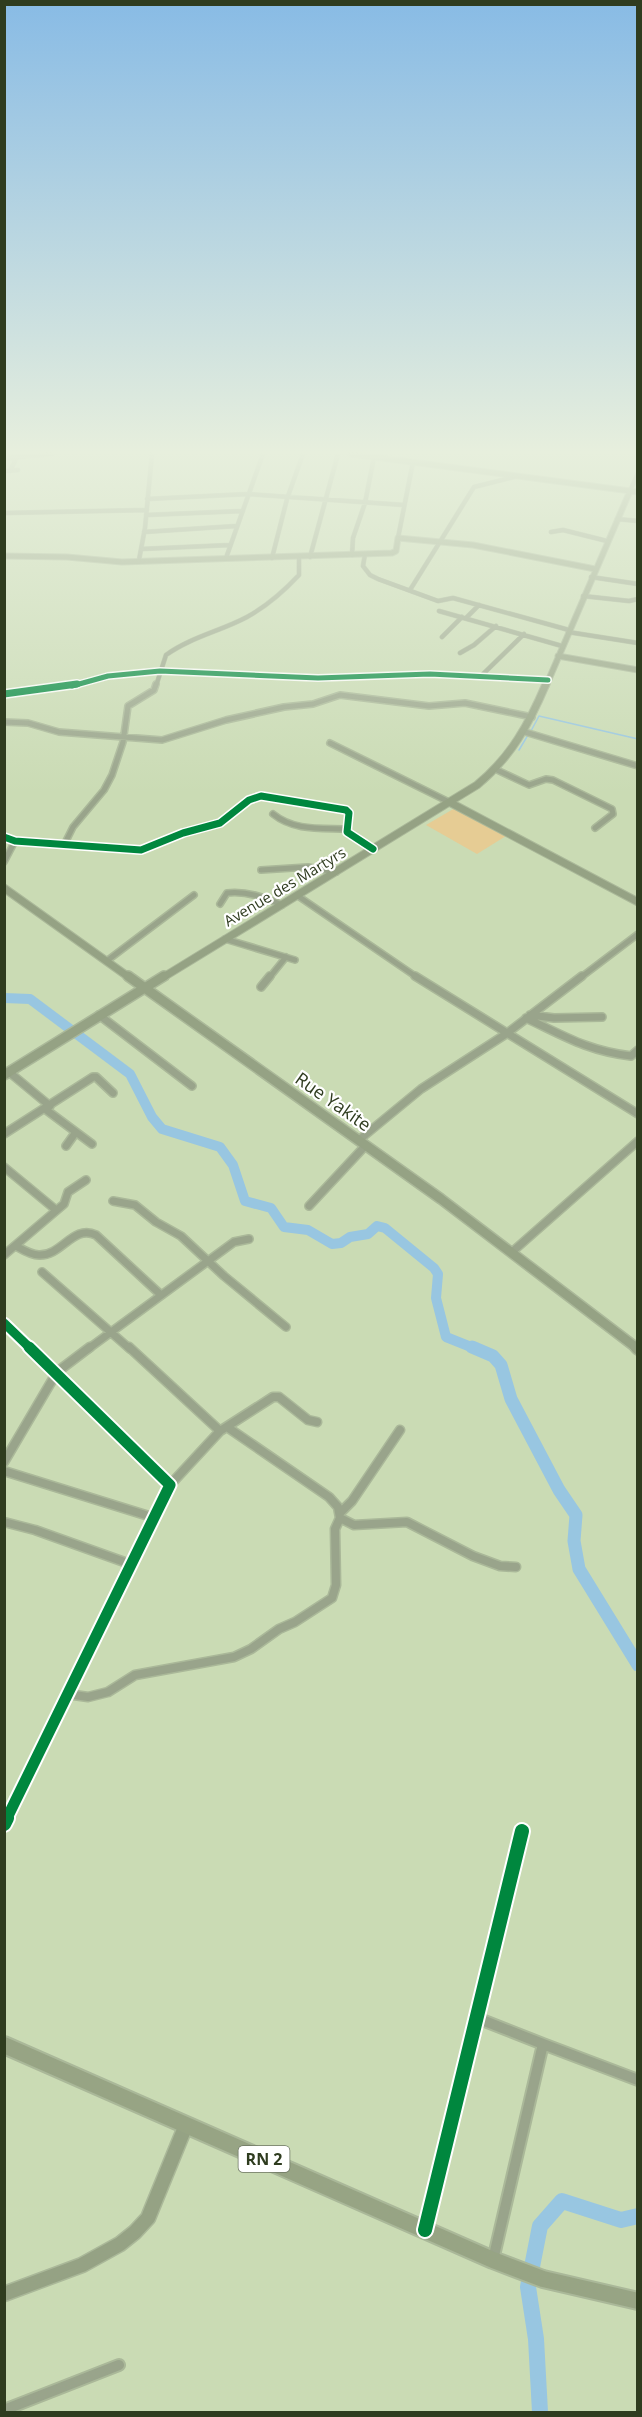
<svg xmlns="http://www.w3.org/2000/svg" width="642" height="2417" viewBox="0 0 642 2417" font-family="'Open Sans',sans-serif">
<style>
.green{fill:#e6cc94}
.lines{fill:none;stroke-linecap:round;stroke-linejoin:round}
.stream{stroke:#98c6e1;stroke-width:1.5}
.river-far2{stroke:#98c6e1;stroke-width:10}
.river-far1{stroke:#98c6e1;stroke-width:13}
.river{stroke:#98c6e1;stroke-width:16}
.street-far4-casing{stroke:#aab899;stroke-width:5}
.street-far3-casing{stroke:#aab899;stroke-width:8}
.street-far2-casing{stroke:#aab899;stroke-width:10}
.street-far1-casing{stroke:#aab899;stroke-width:11}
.street-casing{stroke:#aab899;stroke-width:14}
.secondary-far4-casing{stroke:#aab899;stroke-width:7}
.secondary-far3-casing{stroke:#aab899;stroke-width:9}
.secondary-far2-casing{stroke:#aab899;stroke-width:12}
.secondary-far1-casing{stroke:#aab899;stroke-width:14}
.secondary-casing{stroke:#aab899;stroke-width:17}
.primary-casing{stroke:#aab899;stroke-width:20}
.street-far4{stroke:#99a48b;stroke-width:4}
.street-far3{stroke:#99a48b;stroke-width:5}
.street-far2{stroke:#99a48b;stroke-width:7}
.street-far1{stroke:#99a48b;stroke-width:8}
.street{stroke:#99a48b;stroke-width:10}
.secondary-far4{stroke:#95a284;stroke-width:5}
.secondary-far3{stroke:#95a284;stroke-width:7}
.secondary-far2{stroke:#95a284;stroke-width:9}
.secondary-far1{stroke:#95a284;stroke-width:11}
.secondary{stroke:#95a284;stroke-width:14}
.primary{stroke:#97a484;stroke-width:16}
.cycleway-far4-casing{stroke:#fff;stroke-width:8}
.cycleway-far3-casing{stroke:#fff;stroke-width:10}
.cycleway-far2-casing{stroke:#fff;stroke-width:13}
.cycleway-far1-casing{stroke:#fff;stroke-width:15}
.cycleway-casing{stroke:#fff;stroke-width:18}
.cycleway-far4{stroke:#00873e;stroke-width:5}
.cycleway-far3{stroke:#00873e;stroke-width:7}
.cycleway-far2{stroke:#00873e;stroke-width:9}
.cycleway-far1{stroke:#00873e;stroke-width:11}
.cycleway{stroke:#00873e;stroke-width:14}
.labels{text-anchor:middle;stroke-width:4.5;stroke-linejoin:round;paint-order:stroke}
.far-street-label{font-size:15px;fill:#2f3c1f;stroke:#fff}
.shield{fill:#fff;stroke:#6d7662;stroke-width:1.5}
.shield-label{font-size:16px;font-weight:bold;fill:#2f3c1f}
.street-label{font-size:18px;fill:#2f3c1f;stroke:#fff}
</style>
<rect width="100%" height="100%" fill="#cadbb4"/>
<path class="green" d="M 455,808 L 506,836 L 477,854 L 426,825 Z"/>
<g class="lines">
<path class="stream" d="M 327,697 L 337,693
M 11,720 L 24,720
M 531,731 L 539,716 L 638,739
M 519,750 L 528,735"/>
<path class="river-far2" d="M 4,998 L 30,999 L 130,1074 L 152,1117 L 162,1129 L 220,1147 L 233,1165 L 245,1201 L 271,1208 L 284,1227 L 308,1230 L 332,1244 L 341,1243 L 350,1237 L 368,1234 L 377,1226 L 385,1228 L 434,1268 L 438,1274 L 436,1298 L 446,1337 L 476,1349"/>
<path class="river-far1" d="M 472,1347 L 493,1356 L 501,1365 L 511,1399 L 559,1490 L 576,1515 L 574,1541 L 579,1569 L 638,1665"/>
<path class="river" d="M 540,2412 L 536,2339 L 528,2287 L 540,2226 L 562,2201 L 621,2220 L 638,2216"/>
<defs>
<path id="street-far4" d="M 7,458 L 52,454
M 4,471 L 18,470
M 10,471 L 17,457
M 630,491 L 638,473
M 147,499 L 248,494 L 404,505
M 4,513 L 147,510
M 146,515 L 243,511
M 617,519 L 638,521
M 144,532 L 236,526
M 551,532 L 563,530 L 607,541
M 398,538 L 413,462
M 141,549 L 230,545
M 365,554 L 363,566 L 370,575 L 378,579 L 438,601 L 453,598 L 569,630
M 352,555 L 353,538 L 365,503 L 374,457
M 310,557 L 338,454
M 226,558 L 263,454
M 272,558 L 287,499 L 303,454
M 139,560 L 145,528 L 152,454
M 591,577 L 638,584
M 410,590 L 474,487 L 518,476
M 583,596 L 629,601 L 638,599
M 439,611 L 562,646
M 466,618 L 479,605
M 568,632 L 638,643
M 442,637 L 462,617
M 460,653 L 474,645 L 496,626
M 480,677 L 524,634
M 156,686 L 166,655 C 191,637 221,631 247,617 C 267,606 284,591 299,575 L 299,557"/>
<path id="street-far3" d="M 4,722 L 28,723 L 59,732 L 162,740 L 226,720 L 284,707 L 313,704 L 340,695 L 429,706 L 465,703 L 532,717
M 525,732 L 638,766
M 330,743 L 451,803
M 497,770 L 529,785 L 546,779 L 553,780 L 612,809 L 613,814 L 595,828
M 273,814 C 294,831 320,828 346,829
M 4,837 L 15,841 L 141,850 L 183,833 L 220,823 L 249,800 L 261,796 L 346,810 L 349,813 L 347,832 L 373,849
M 64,845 L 73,827 L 104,790 L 112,775 L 123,742 L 128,706 L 154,690 L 156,684
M 4,862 L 15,841
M 261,870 L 308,867 L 336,872
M 298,896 L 418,978
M 220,904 L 227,893 C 247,891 264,897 282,905
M 225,939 L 295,960
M 108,960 L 194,895
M 269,978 L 286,957
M 580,978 L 638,934"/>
<path id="street-far2" d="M 415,976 L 638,1114
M 261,987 L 270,976
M 99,1015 L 192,1086
M 530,1015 L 554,1018 L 602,1017
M 526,1018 C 564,1036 588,1051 631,1056 L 638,1050
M 9,1072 L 50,1106
M 45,1109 L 92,1144
M 4,1134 L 93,1077 L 96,1077 L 113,1093
M 359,1140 L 421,1089 L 506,1034 L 582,976
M 66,1146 L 76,1132
M 4,1167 L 56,1210
M 113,1201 L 135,1205 L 156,1222 L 181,1236 L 224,1276 L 286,1327
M 309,1206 L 366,1145
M 16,1246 C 23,1250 31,1255 39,1255 C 62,1256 73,1224 96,1235 L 161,1295
M 512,1252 L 638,1141
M 4,1255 L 64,1204 L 68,1192 L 86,1180
M 42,1272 L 130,1349
M 4,1323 L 31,1349
M 88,1349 L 234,1242 L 249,1239"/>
<path id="street-far1" d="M 129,1347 L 220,1431
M 4,1462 L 57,1372 L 90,1347
M 4,1471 L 152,1517
M 170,1485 L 220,1431 L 273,1397 L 279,1397 L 308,1420 L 317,1422
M 340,1513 L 352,1501 L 400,1430
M 340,1518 L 354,1525 L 407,1522 L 473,1556 L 500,1566 L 516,1567
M 4,1522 L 35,1530 L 130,1564
M 67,1694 L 88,1697 L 108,1692 L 135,1675 L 234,1657 L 251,1649 L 279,1629 L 295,1622 L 332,1598 L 336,1585 L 335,1529 L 340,1518 L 338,1507 L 329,1497 L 227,1427
M 6,1820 L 170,1485 L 29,1347"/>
<path id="street" d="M 4,1824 L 7,1818
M 477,2018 L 543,2044
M 425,2230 L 522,1831
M 493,2260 L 543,2044 L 638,2080
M 4,2410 L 119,2365"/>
<path id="secondary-far4" d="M 351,454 L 638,492
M 4,556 L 67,557 L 122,562 L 392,553 L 396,551 L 398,538 L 473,545 L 595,569
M 558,656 L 638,670
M 72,686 L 108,676 L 160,671 L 318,678 L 430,674 L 548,680
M 546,686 L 630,491"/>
<path id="secondary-far3" d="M 4,694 L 77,684
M 451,803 L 638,902
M 4,888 L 130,978
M 162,978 L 477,785 C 511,757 529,724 546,684"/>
<path id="secondary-far2" d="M 128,976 L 441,1199 L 638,1349
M 4,1075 L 164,976"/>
<path id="secondary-far1" d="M 636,1347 L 638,1349"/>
<path id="secondary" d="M 4,2294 L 82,2265 L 120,2244 L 135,2232 L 148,2218 L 186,2125"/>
<path id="primary" d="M 4,2045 L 493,2260 L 543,2279 L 638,2301"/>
</defs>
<use href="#street-far4" class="street-far4-casing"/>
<use href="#street-far3" class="street-far3-casing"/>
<use href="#street-far2" class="street-far2-casing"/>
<use href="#street-far1" class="street-far1-casing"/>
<use href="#street" class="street-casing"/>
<use href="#secondary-far4" class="secondary-far4-casing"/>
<use href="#secondary-far3" class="secondary-far3-casing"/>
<use href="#secondary-far2" class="secondary-far2-casing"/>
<use href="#secondary-far1" class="secondary-far1-casing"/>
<use href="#secondary" class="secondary-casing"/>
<use href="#primary" class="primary-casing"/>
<use href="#street-far4" class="street-far4"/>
<use href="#street-far3" class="street-far3"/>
<use href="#street-far2" class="street-far2"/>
<use href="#street-far1" class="street-far1"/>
<use href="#street" class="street"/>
<use href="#secondary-far4" class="secondary-far4"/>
<use href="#secondary-far3" class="secondary-far3"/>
<use href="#secondary-far2" class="secondary-far2"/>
<use href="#secondary-far1" class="secondary-far1"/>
<use href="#secondary" class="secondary"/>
<use href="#primary" class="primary"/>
<defs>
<path id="cycleway-far4" d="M 72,686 L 108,676 L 160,671 L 318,678 L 430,674 L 548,680"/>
<path id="cycleway-far3" d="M 4,694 L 77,684
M 4,837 L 15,841 L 141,850 L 183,833 L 220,823 L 249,800 L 261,796 L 346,810 L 349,813 L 347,832 L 373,849"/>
<path id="cycleway-far2" d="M 4,1323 L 31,1349"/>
<path id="cycleway-far1" d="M 6,1820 L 170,1485 L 29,1347"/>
<path id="cycleway" d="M 4,1824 L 7,1818
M 425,2230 L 522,1831"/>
</defs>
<use href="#cycleway-far4" class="cycleway-far4-casing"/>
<use href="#cycleway-far3" class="cycleway-far3-casing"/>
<use href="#cycleway-far2" class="cycleway-far2-casing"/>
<use href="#cycleway-far1" class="cycleway-far1-casing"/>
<use href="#cycleway" class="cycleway-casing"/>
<use href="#cycleway-far4" class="cycleway-far4"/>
<use href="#cycleway-far3" class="cycleway-far3"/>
<use href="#cycleway-far2" class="cycleway-far2"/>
<use href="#cycleway-far1" class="cycleway-far1"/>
<use href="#cycleway" class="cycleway"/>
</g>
<linearGradient id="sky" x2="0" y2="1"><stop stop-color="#88bbe5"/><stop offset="0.57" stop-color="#e7efdd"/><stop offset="1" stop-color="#e7efdd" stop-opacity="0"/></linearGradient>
<rect width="642" height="793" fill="url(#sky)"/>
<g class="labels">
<g class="far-street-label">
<text transform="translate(285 887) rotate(-31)" y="5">Avenue des Martyrs</text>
</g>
<rect class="shield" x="238.5" y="2146" width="51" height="26" rx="4.5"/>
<g class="shield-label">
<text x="264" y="2165">RN 2</text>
</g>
<g class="street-label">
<text transform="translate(333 1102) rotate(35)" y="6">Rue Yakite</text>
</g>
</g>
<rect width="642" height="2417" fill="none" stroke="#2f3c1f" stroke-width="12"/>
</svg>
